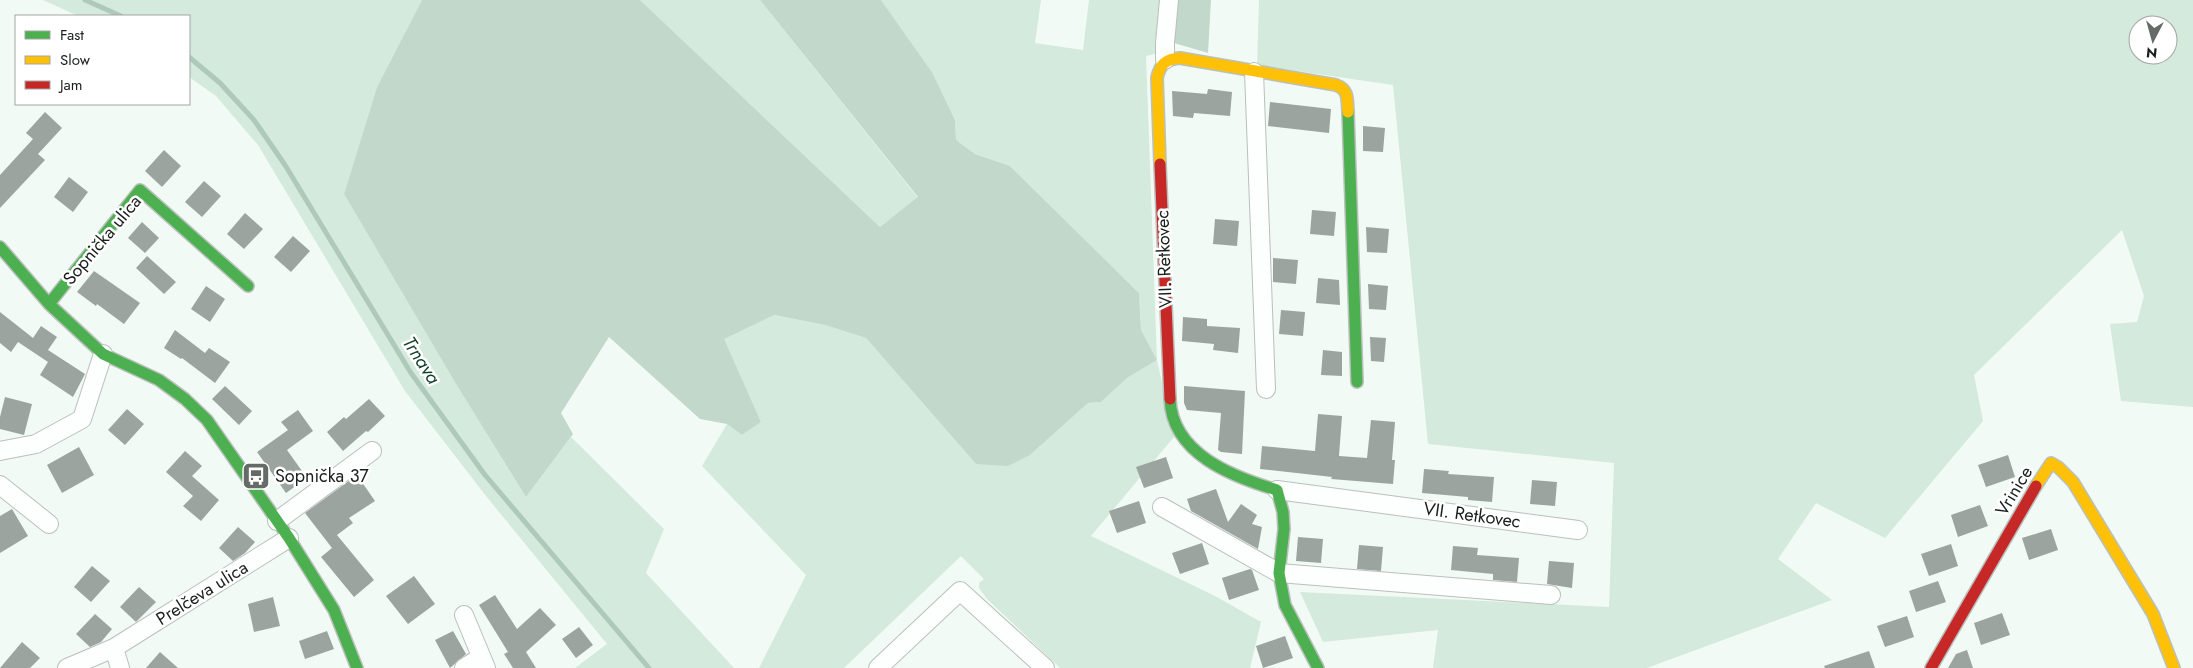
<svg xmlns="http://www.w3.org/2000/svg" width="2193" height="668" font-family="Jost,sans-serif">
  <style>
    .green { fill: #d3eadc; fill-rule: evenodd }
    .forest { fill: #c1d8cb }
    .lines { fill: none; stroke-linecap: round; stroke-linejoin: round }
    .stream { stroke: #aec9b9; stroke-width: 5 }
    .building { fill: #9ba49f }
    .street-casing { stroke: #bac0bc; stroke-width: 20 }
    .fast-casing { stroke: #bac0bc; stroke-width: 14 }
    .slow-casing { stroke: #bac0bc; stroke-width: 14 }
    .jam-casing { stroke: #bac0bc; stroke-width: 14 }
    .street { stroke: #fdfefe; stroke-width: 18 }
    .fast { stroke: #4caf50; stroke-width: 11 }
    .slow { stroke: #ffc107; stroke-width: 11 }
    .jam { stroke: #c62828; stroke-width: 11 }
    .labels { text-anchor: middle; stroke-width: 5; stroke-linejoin: round; paint-order: stroke }
    .street-label { font-size: 18px; fill: #191f1c; stroke: #fff }
    .poi-label { font-size: 18px; fill: #191f1c; stroke: #fff; text-anchor: start }
    .water-label { font-size: 19px; font-style: italic; fill: #123f29; stroke: #fff }
  </style>
  <rect width="100%" height="100%" fill="#f2faf5"/>
  <path class="green" d="M43 0H422L377 87 344 194 456 384 526 497 571 437 664 529 646 573 734 668H575L607 644 486 496 405 391 258 145 216 96 189 77V16H78Z
    M640 0H760L918 198 880 227Z
    M881 0H1041L1035 43 1083 50 1089 0H1163L1159 46 1155 54 1146 56 1157 360 1174 437 1091 536 1215 596 1261 622 1250 668H1060L987 599 979 588V583L984 579 961 556 844 668H759L806 575 702 466 727 424 742 435 761 422 723 339 773 315 825 325 866 338 976 464 1030 455 1088 403 1101 402 1127 378 1157 360 1141 330 1139 293 1010 166 975 154 956 140 955 120 932 72Z
    M1259 0H2193V407L2121 401 2110 324 2137 322 2144 296 2122 230 1974 375 1983 421 1885 538 1816 503 1778 559 1832 600 1647 668H1433L1438 630 1323 642 1300 592 1609 607 1614 463 1428 444 1393 85 1257 65ZM2138 25H2168V55H2138Z"/>
  <path class="forest" d="M422 0H640L880 227 918 197 760 0H881L932 72 955 120 956 140 975 154 1010 166 1139 293 1141 330 1157 360 1127 378 1101 402 1088 403 1030 455 1008 466 976 464 866 338 825 325 774 315 724 339 761 422 742 435 727 424 700 419 609 337 561 413 573 434 526 497 456 384 344 194 377 87Z
    M1177 0H1211L1208 53 1174 43Z"/>
  <g class="lines">
    <path class="stream" d="M85 0 121 16
      M189 57 220 83 254 120 285 165 411 373 485 475 649 668"/>
  </g>
  <path class="building" d="M1208 89 1232 92 1230 116 1194 113 1193 118 1173 116 1172 91 1207 94Z
    M1270 102 1331 109 1329 133 1268 126Z
    M45 112 62 128 38 154 45 160 0 208V175L33 139 26 133Z
    M1363 126 1385 128 1383 152 1363 151Z
    M164 150 181 166 162 187 145 171Z
    M69 177 88 192 73 212 54 197Z
    M204 181 221 196 202 217 185 202Z
    M1312 210 1336 212 1334 236 1310 234Z
    M245 213 263 229 244 249 227 234Z
    M1215 219 1239 221 1237 246 1213 244Z
    M142 222 159 238 145 253 128 238Z
    M1366 227 1389 229 1387 253 1367 252Z
    M293 236 310 251 291 272 274 257Z
    M147 256 176 282 164 294 136 268Z
    M1273 258 1298 260 1296 284 1273 282Z
    M94 271 140 303 124 324 97 304 96 306 77 292Z
    M1318 278 1339 280 1340 305 1316 303Z
    M1368 284 1388 286 1386 310 1369 309Z
    M206 286 225 299 210 322 191 309Z
    M1281 310 1305 312 1303 336 1279 334Z
    M0 312 33 338 41 326 57 337 48 350 85 374 73 397 40 375 48 362 18 342 11 352 0 343Z
    M1183 317 1207 319V326L1240 328 1238 353 1213 350 1214 344 1182 341Z
    M175 330 205 353 209 348 230 362 215 383 182 358 181 359 164 348Z
    M1370 337 1386 338 1384 362 1371 361Z
    M1323 350 1342 352V376L1321 375Z
    M225 386 252 411 239 425 212 399Z
    M1184 386 1245 391 1242 454 1221 452 1218 450 1221 413 1187 410 1184 403Z
    M5 397 32 404 24 435 0 429V417Z
    M369 399 385 416 368 432 366 431 343 451 327 432 344 417 346 419Z
    M127 409 144 424 125 445 108 430Z
    M298 410 313 431 287 450 307 478 286 493 257 452 288 430 281 422Z
    M1318 414 1342 416 1339 456 1367 458 1371 420 1395 422 1392 460H1395L1393 484 1331 479 1332 477 1260 469 1262 446 1315 451Z
    M79 447 94 475 62 493 47 465Z
    M185 451 202 466 192 476 219 500 201 521 183 506 193 496 166 472Z
    M2008 455 2015 477 1986 487 1978 465Z
    M1166 457 1173 478 1144 488 1136 467Z
    M1424 469 1449 471 1448 474 1494 477 1492 502 1468 500V497L1422 493Z
    M357 475 375 501 349 518 353 523 337 535 374 580 354 597 321 557 332 548 305 513Z
    M1532 480 1557 482 1555 506 1530 504Z
    M1216 489 1228 522 1241 504 1257 515 1252 524 1262 527 1258 549 1191 511 1187 499Z
    M1139 501 1146 523 1117 533 1109 511Z
    M1980 505 1988 526 1958 537 1951 515Z
    M12 509 28 536 0 553V516Z
    M238 527 255 542 245 553 233 561 219 548Z
    M2051 529 2058 550 2029 560 2022 538Z
    M1298 537 1323 539 1321 563 1296 561Z
    M1202 543 1209 564 1180 574 1172 553Z
    M1951 544 1958 566 1929 576 1921 554Z
    M1359 545 1383 547 1381 571 1357 569Z
    M1453 546 1478 548 1477 555 1519 558 1517 582 1493 580V574L1451 570Z
    M1549 561 1574 563 1572 588 1547 584Z
    M92 566 110 581 91 602 74 587Z
    M1250 569 1252 570 1259 590 1229 600 1222 578Z
    M414 576 435 604 408 624 386 596Z
    M1938 581 1946 602 1916 612 1909 591Z
    M139 587 156 602 136 622 120 607Z
    M495 595 517 629 540 608 556 625 526 652 536 668H513L504 654 508 652 479 605Z
    M273 597 280 626 254 632 248 604Z
    M2002 613 2010 635 1981 645 1974 623Z
    M95 614 112 629 101 642 90 647 76 634Z
    M1907 616 1914 637 1885 647 1877 626Z
    M579 627 593 645 576 658 562 639Z
    M327 631 334 649 305 659 299 641Z
    M453 631 466 654 450 668 435 640Z
    M1285 636 1293 658 1263 668 1256 646Z
    M22 642 40 658 30 668H0Z
    M1967 650 1973 668H1948L1956 654Z
    M1869 651 1875 668H1825L1824 666Z
    M160 652 178 668H146Z"/>
  <g class="lines">
    <g class="street-casing">
      <path id="street" d="M1165 60V43L1169 0
        M1254 72 1266 389
        M0 451 36 444 82 419 103 354
        M0 485 49 524
        M1277 490 1578 530
        M1162 507 1279 573 1551 595
        M277 521 372 451
        M464 615 486 668
        M114 648 120 668
        M67 668 114 648 289 538
        M464 668 481 657
        M878 668 960 591 1045 668"/>
    </g>
    <g class="fast-casing">
      <path id="fast" d="M1348 112 1357 382
        M0 247 49 304 103 354 159 380 185 399 207 420 289 538 334 610 357 668
        M49 304 140 190 248 286
        M1170 399C1172 454 1233 477 1277 490L1283 512 1284 529 1279 573 1285 605 1318 668"/>
    </g>
    <g class="slow-casing">
      <path id="slow" d="M1160 164 1157 78C1160 64 1166 59 1180 58L1336 85C1349 90 1347 99 1348 112
        M2036 486 2051 463 2058 467 2073 482 2153 614 2174 668"/>
    </g>
    <g class="jam-casing">
      <path id="jam" d="M1160 164 1170 399
        M1931 668 2036 486"/>
    </g>
    <use href="#street" class="street"/>
    <use href="#fast" class="fast"/>
    <use href="#slow" class="slow"/>
    <use href="#jam" class="jam"/>
  </g>
  <defs>
    <g id="bus-square" transform="scale(1.4375)"><rect x="-9" y="-9" width="18" height="18" rx="4" fill="#656c68" stroke="#fff"/><path d="M-5-6H5V4H4V6H2V4H-2V6H-4V4H-5ZM-3.5-4V0h7V-4ZM-3.5 1.2v1.5H-2V1.2ZM2 1.2v1.5H3.5V1.2Z" fill="#fff"/></g>
  </defs>
  <g fill-rule="evenodd">
    <use href="#bus-square" x="256" y="476"/>
  </g>
  <g class="labels">
    <g class="street-label">
      <text transform="translate(102 240) rotate(-50)" y="6">Sopnička ulica</text>
      <text transform="translate(1164 259) rotate(-92)" y="6">VII. Retkovec</text>
      <text transform="translate(2014 491) rotate(-59)" y="6">Vrinice</text>
      <text transform="translate(1472 515) rotate(8)" y="6">VII. Retkovec</text>
      <text transform="translate(202 593) rotate(-32)" y="6">Prelčeva ulica</text>
    </g>
    <g class="poi-label">
      <text x="275" y="482">Sopnička 37</text>
    </g>
    <g class="water-label">
      <text transform="translate(422 360) rotate(57)" y="7">Trnava</text>
    </g>
  </g>
  <rect x="15" y="15" width="175" height="90" fill="#ffffff" stroke="#a3a5a4"/>
  <rect x="25" y="31" width="25" height="8" fill="#4caf50" stroke="#a3a5a4"/>
  <text x="60" y="40" font-size="15" fill="#191f1c">Fast</text>
  <rect x="25" y="56" width="25" height="8" fill="#ffc107" stroke="#a3a5a4"/>
  <text x="60" y="65" font-size="15" fill="#191f1c">Slow</text>
  <rect x="25" y="81" width="25" height="8" fill="#c62828" stroke="#a3a5a4"/>
  <text x="60" y="90" font-size="15" fill="#191f1c">Jam</text>
  <g transform="translate(2153 40) rotate(186)"><circle r="24" fill="#ffffff" stroke="#a3a5a4"/>
  <path d="M0-4L9 19L0 12L-9 19Z" fill="#656c68"/>
  <text y="-8" font-size="14" font-weight="bold" text-anchor="middle" fill="#191f1c">N</text>
  </g>
</svg>
